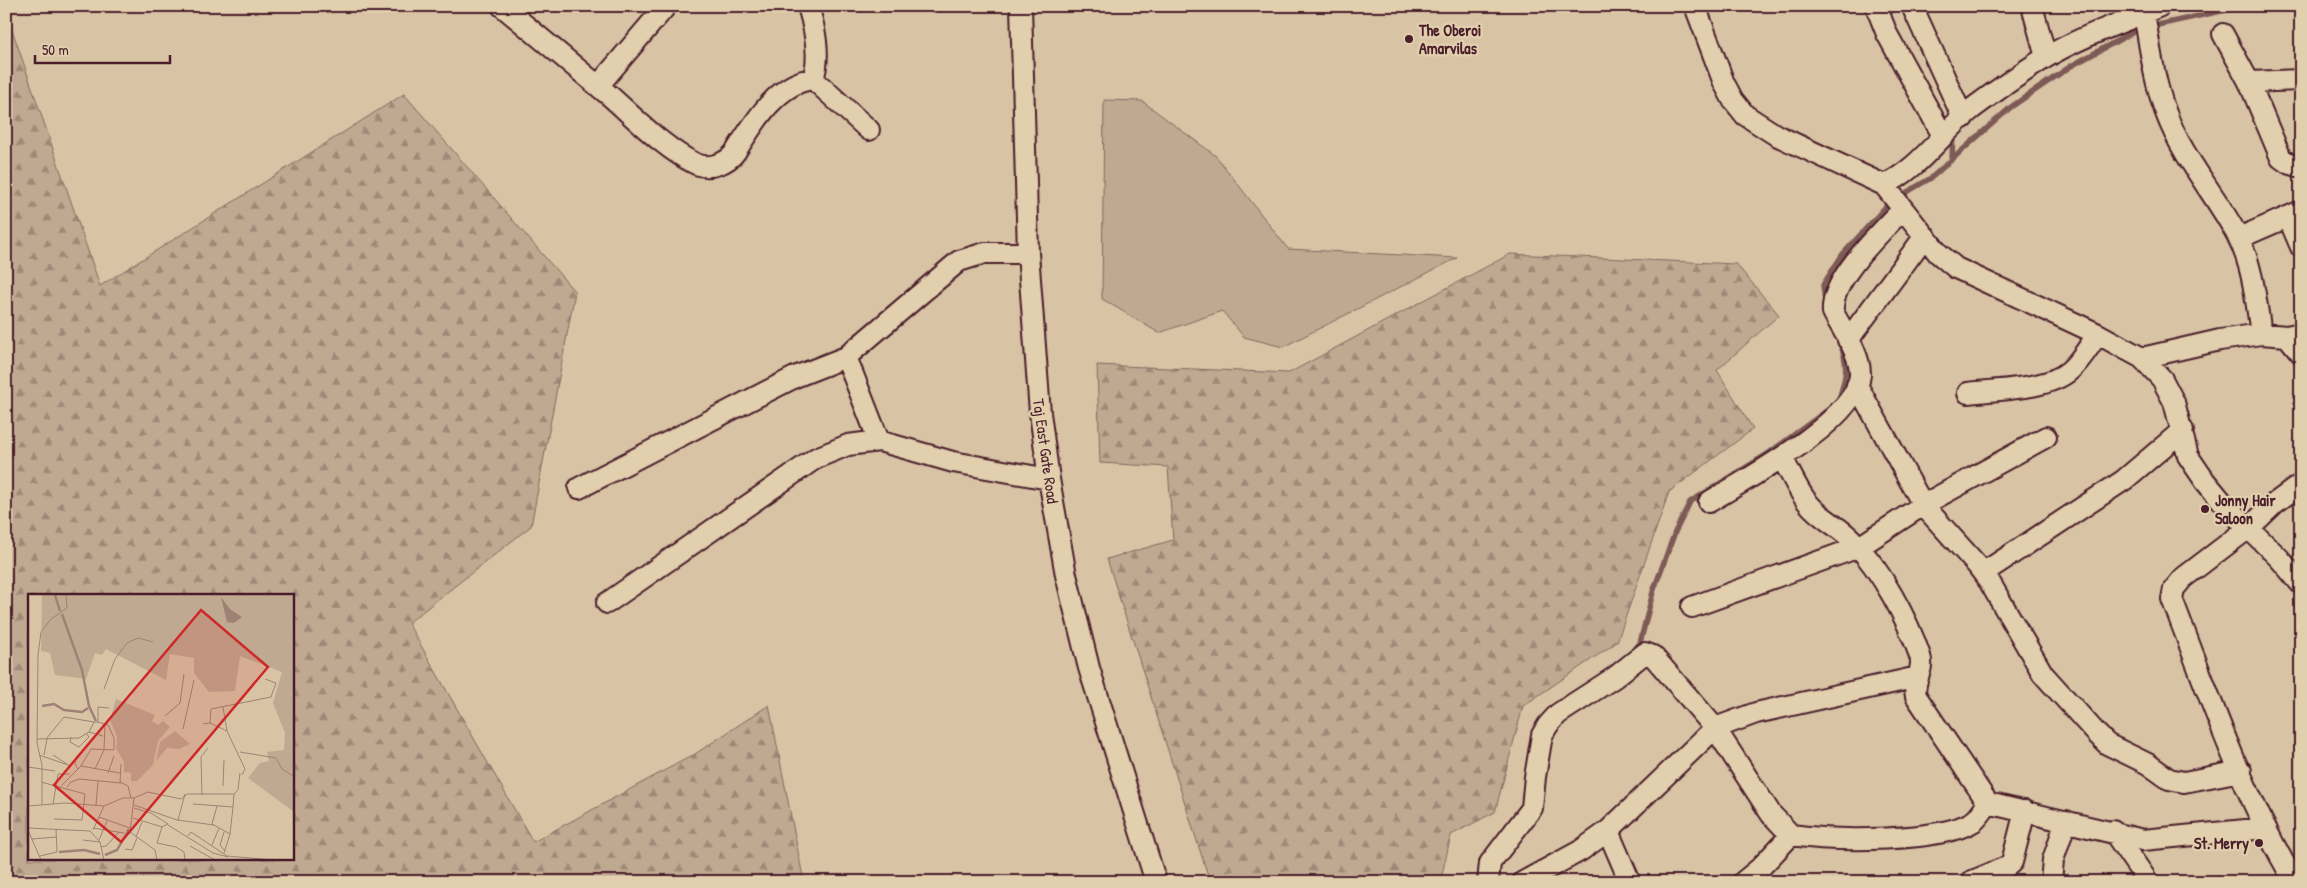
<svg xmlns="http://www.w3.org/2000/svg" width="2307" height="888" font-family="'Patrick Hand',sans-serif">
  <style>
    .grass { fill: #c0a991; stroke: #85645e }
    .forest { fill: url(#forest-firs); stroke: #85645e; fill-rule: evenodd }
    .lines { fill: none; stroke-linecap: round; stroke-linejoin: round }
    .stream { stroke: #7e5a57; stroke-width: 5.5 }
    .street-casing { stroke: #4a1f2b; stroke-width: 24 }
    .street { stroke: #e1cfad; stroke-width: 20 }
    .poi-dot { fill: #4a1f2b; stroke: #e1cfad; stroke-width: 2 }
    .labels { text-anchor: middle; stroke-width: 4.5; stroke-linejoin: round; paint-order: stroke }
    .poi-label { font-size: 16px; font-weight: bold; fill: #4a1f2b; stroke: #e1cfad; text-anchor: start }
    .street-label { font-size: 16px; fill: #4a1f2b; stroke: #e1cfad }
    .inset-river { fill: none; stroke: #a08275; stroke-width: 2.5 }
    .inset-road { fill: none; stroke: #9f8274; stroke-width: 1 }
    .view { fill: #cf2828; fill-opacity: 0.15; stroke: #cf2828; stroke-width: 2.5 }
    .inset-edge { fill: none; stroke: #4a1f2b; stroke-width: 2.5 }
  </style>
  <defs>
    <pattern id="forest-firs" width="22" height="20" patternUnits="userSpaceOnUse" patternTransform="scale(1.25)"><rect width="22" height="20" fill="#c0a991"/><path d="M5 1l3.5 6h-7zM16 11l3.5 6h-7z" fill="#9e8977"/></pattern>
  </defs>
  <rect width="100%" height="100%" fill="#d8c4a5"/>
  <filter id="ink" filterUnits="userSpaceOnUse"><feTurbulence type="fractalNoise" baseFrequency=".02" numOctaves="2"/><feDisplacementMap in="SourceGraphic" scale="10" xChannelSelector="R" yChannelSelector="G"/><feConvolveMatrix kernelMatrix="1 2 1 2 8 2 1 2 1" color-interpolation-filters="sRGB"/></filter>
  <g filter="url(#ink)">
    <path class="grass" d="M1104 100 1142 101 1216 156 1288 249 1457 258 1283 347 1244 337 1222 311 1159 333 1102 299Z"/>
    <path class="forest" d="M6 12 100 286 404 94 575 292 531 526 408 623 533 842 695 754 769 705 804 882H6ZM29 596H292V859H29Z
      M1510 254 1736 264 1779 315 1717 370 1753 429 1669 492 1617 642 1523 706 1495 812 1451 835 1441 879 1434 882H1210L1107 559 1173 540 1168 467 1100 463 1097 365 1289 373Z"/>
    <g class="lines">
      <path class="stream" d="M2158 25 2244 6
        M1952 159 1953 133
        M1902 195 1931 178 2011 107 2071 66 2137 30
        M1825 302 1823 285 1843 254 1889 203
        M1838 402C1846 377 1850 366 1839 341
        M1633 652 1640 643 1653 592 1675 532 1690 502 1769 453 1829 409"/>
      <g class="street-casing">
        <path id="street" d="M502 6C538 36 574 66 610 96 635 118 666 150 696 164 710 170 728 163 736 151 753 124 778 82 813 79
          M808 6C815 29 821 56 813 79L869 130
          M1021 6 1028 253 1040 413 1049 479 1066 575 1089 668 1156 882
          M1695 6 1724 83 1733 100 1745 115 1776 135 1884 185C1920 169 1942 132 1973 108 1996 91 2021 73 2045 58 2081 36 2122 23 2160 6
          M1876 6 1887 34 1943 136
          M1912 6 1963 118
          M2032 6 2046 57
          M2144 13C2150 47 2154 82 2166 113 2182 157 2215 194 2237 235 2253 265 2256 301 2261 334
          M2223 34 2249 82 2281 158 2288 163 2301 167
          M2249 82 2301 80
          M598 86 666 6
          M1884 185 1938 253 1956 268 2098 334 2142 358 2162 379 2174 402 2188 456 2205 481 2224 504 2279 558 2301 584
          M2288 217 2301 247
          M2239 238 2301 211
          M2287 336 2301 353
          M1848 340 1925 236
          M846 357 879 441
          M2142 358 2220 340 2261 334 2287 336 2301 333
          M1857 385 1923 505 1977 565 1989 581 2043 674 2097 734 2107 744 2148 764 2169 779 2184 782 2241 771
          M1968 393C1997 389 2047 390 2069 371 2081 361 2089 346 2098 334
          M1782 458C1791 473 1798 492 1809 504 1821 519 1841 527 1853 541 1881 570 1907 618 1920 656 1925 671 1912 681 1916 696L1988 803 2143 840 2266 828
          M579 488 795 377 846 357 959 261 985 253H1028
          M1709 502C1745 480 1857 420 1860 375 1861 354 1842 330 1833 312 1830 279 1881 233 1902 210
          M1983 573 2124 480 2183 430
          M607 603 816 458 848 445 879 441 953 462 1049 479
          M1692 607 1859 547 1923 505 2046 437
          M1608 831 1630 882
          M2113 831 2148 882
          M1488 882 1490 863 1532 808 1535 777 1542 735 1548 725 1558 714 1615 677 1645 653 1653 656 1715 728 1771 814 1791 835C1833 841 1939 843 1974 821 1980 816 1984 809 1988 803
          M1523 882 1580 851 1608 831 1715 728 1756 713 1918 677
          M1743 882 1760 868 1791 835
          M1970 882 2006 867 2012 862 2025 811
          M2051 882 2053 860 2066 821
          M2295 882C2242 794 2209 694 2172 599L2174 589 2183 578 2250 527 2275 503 2301 484"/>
      </g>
      <use href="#street" class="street"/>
    </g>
  </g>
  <g class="poi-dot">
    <circle cx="1409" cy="39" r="5"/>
    <circle cx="2205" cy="509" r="5"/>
    <circle cx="2259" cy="843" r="5"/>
  </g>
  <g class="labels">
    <g class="poi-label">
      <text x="1419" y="36">The Oberoi<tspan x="1419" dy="18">Amarvilas</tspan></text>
      <text x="2215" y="506">Jonny Hair<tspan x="2215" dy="18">Saloon</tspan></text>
      <text x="2249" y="849" text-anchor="end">St. Merry</text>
    </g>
    <g class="street-label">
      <text transform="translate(1046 451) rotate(82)" y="6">Taj East Gate Road</text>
    </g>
  </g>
  <g transform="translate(28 594)">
    <rect width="266" height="266" fill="#d8c4a5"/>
    <path d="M147 137 162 150 151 155 139 154 128 167 132 148Z" fill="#c0a991"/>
    <path d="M14 1H266V218L220 184 232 169 241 167 239 158 256 156 257 139 245 109 254 78 212 62 207 97 181 98 166 79V64L142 60 138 86 78 55 74 61 67 59 58 85 27 81 22 59 13 57ZM88 105 127 121 124 127 130 131 135 127 142 133 130 147 125 171 109 187H103V179L96 178V168L88 154 89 143 82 126Z" fill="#c0a991"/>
    <path d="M193 3 202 15 214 23 206 29 199 28Z" fill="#a08275"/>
    <path class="inset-river" d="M27 1 32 17M34 20 54 76 61 112 68 127M14 112 26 110 36 116 54 118 60 114M31 258 56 256 72 260M77 261 89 256 101 235"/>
    <path class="inset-road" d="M76 95 87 65 99 49 110 44 125 48M195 113 199 137 217 175 214 181M137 122 152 109 156 80M182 129 183 115 243 103 248 89 237 85M175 130 182 129 199 137M155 135 166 86M61 138 66 128H70V113L81 114M43 143 42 148 51 153 61 143 58 139M9 145 51 144 61 138 75 142M18 145 36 123 66 128M212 158 248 164 254 175 267 183M11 161 43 172M16 161 19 145M25 161 39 170M93 170 92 188 100 192 103 204M53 172 63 155 86 156V144L80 131 70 128M0 173 27 177M50 175 47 170 48 164 62 148M67 175 76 156 77 129M80 179 86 162M13 188 57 200 54 226 26 225M33 192 53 172 92 179M195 192 196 166M39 193 43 188 51 185 93 189M174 201 173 163 180 154M14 210V171L9 149 10 61 13 38 23 25 39 14 38 1M25 210 30 180H42M165 210 205 213 206 200M68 211 70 187M106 211 149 226 186 231M0 212 37 209 76 212 95 204H106M189 212 184 230 202 240 205 213M106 214 123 219 140 230 134 233 129 249 148 253 156 258 157 266M71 223 102 234M105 224 134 233M150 226 157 200M140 231 185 259 200 263M0 234 62 237 72 248 76 266M65 234 96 239M0 236 13 266M65 236 76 212M196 238 192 251 197 257M160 242 163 238 199 262 246 266M108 243 114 228M3 245 28 243M55 246 72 248M71 246 79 227M184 251 191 234M162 252 187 266M73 253 78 252 91 238M97 255 104 256 109 244M196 259 202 240M12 262 29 258 28 235M129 266 127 256 102 238 106 204 120 198 153 205 159 200H206L210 196 212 179"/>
    <path class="view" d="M173 16 240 73 93 248 26 191Z"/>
    <rect width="266" height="266" class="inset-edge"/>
  </g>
  <rect width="2307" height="888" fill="none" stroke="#e1cfad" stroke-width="25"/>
  <rect x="12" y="12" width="2282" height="863" fill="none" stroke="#4a1f2b" stroke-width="2" filter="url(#ink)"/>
  <path d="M35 55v8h135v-8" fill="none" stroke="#4a1f2b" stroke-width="2.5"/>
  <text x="42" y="55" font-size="15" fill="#4a1f2b" stroke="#e1cfad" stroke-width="4" paint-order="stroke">50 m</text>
</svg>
